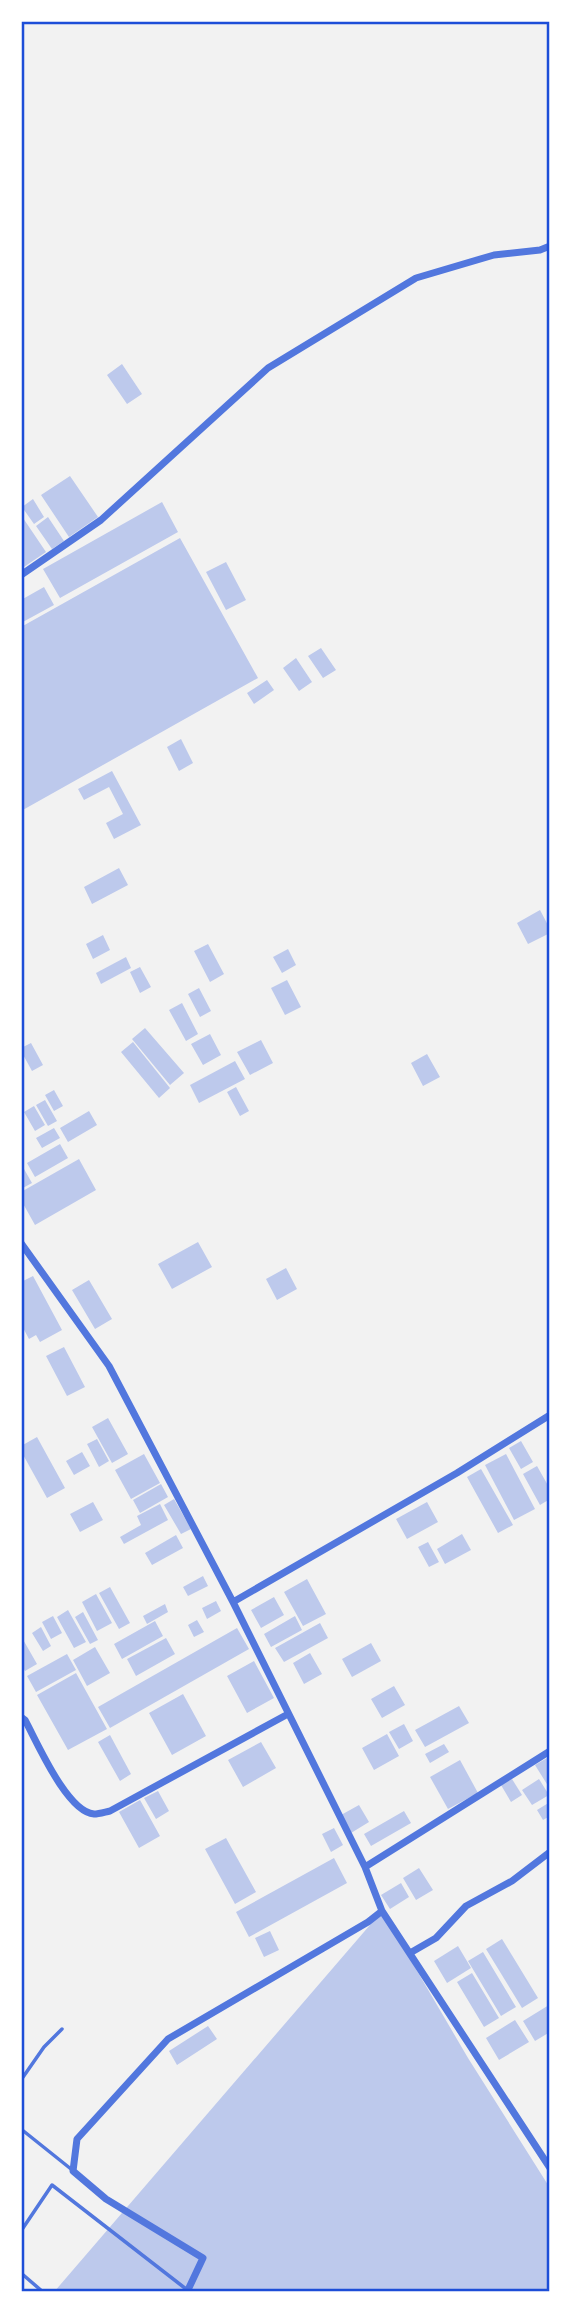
<svg xmlns="http://www.w3.org/2000/svg" width="571" height="2313" font-family="Raleway,sans-serif">
  <style>
    .building { fill: #bdc9ec }
    .lines { fill: none; stroke-linecap: round; stroke-linejoin: round }
    .service { stroke: #5277de; stroke-width: 3.5 }
    .minor { stroke: #5277de; stroke-width: 7 }
    .neatline { fill: none; stroke: #1d4ed8; stroke-width: 2.5 }
  </style>
  <rect width="100%" height="100%" fill="#f2f2f2"/>
  <path class="building" d="M122 364 142 394 127 404 107 375Z
    M70 476 98 517 69 537 41 495Z
    M33 499 44 517 34 524 22 507Z
    M162 502 178 532 60 598 43 569Z
    M21 515 46 552 21 569Z
    M48 517 64 541 52 549 36 526Z
    M180 538 258 678 21 811V627Z
    M226 562 246 600 226 610 206 572Z
    M44 587 54 605 21 623V600Z
    M321 648 336 670 323 678 308 656Z
    M296 658 312 682 299 691 283 668Z
    M267 680 274 690 254 704 247 693Z
    M181 739 193 763 179 771 167 747Z
    M112 771 141 825 114 839 106 823 123 814 109 787 84 800 78 789Z
    M119 868 128 885 92 904 84 887Z
    M540 910 550 929V933L528 944 517 923Z
    M103 935 110 950 93 959 86 944Z
    M208 944 224 974 210 982 194 951Z
    M288 949 296 965 282 973 273 957Z
    M126 957 131 968 101 984 96 973Z
    M140 967 151 987 140 993 130 972Z
    M287 980 301 1007 285 1015 271 988Z
    M199 988 211 1011 200 1017 188 994Z
    M182 1003 198 1034 186 1041 169 1010Z
    M145 1028 184 1073 170 1085 132 1039Z
    M210 1034 221 1055 203 1065 191 1044Z
    M261 1040 273 1063 250 1075 237 1052Z
    M133 1042 170 1088 159 1098 121 1052Z
    M31 1043 43 1065 32 1071 21 1051V1048Z
    M427 1054 440 1077 423 1086 411 1063Z
    M235 1061 245 1079 199 1103 190 1085Z
    M236 1087 249 1111 240 1116 227 1092Z
    M54 1090 63 1106 54 1111 45 1095Z
    M45 1100 57 1121 48 1126 36 1105Z
    M34 1106 45 1125 35 1131 24 1112Z
    M89 1111 97 1125 68 1142 60 1128Z
    M54 1128 60 1138 42 1148 36 1138Z
    M60 1144 68 1158 35 1177 27 1163Z
    M79 1159 96 1190 35 1225 21 1200V1192Z
    M24 1169 32 1183 21 1189V1171Z
    M198 1242 212 1267 172 1289 158 1264Z
    M286 1268 297 1289 277 1300 266 1279Z
    M33 1276 62 1330 40 1342 36 1335 29 1339 21 1324V1282Z
    M89 1280 112 1319 95 1329 72 1290Z
    M64 1347 85 1387 67 1396 46 1356Z
    M108 1418 128 1454 112 1463 92 1427Z
    M37 1437 65 1488 47 1498 21 1451V1446Z
    M97 1439 109 1461 99 1467 87 1444Z
    M521 1441 533 1462 521 1469 509 1448Z
    M82 1452 90 1466 74 1475 66 1461Z
    M144 1454 160 1483 131 1499 115 1470Z
    M506 1454 535 1509 514 1520 485 1465Z
    M537 1466 550 1489V1499L540 1505 523 1474Z
    M481 1469 513 1525 498 1533 467 1477Z
    M161 1484 168 1497 140 1513 133 1500Z
    M174 1499 191 1529 181 1534 164 1505Z
    M93 1502 103 1520 80 1532 70 1514Z
    M427 1502 438 1522 407 1539 396 1519Z
    M160 1504 168 1520 124 1544 120 1537 141 1525 137 1516Z
    M462 1534 471 1550 445 1564 437 1549Z
    M176 1535 183 1548 152 1565 145 1553Z
    M428 1542 439 1562 429 1567 418 1547Z
    M203 1576 208 1586 188 1596 183 1587Z
    M307 1579 326 1614 303 1626 284 1592Z
    M110 1587 130 1623 119 1629 99 1593Z
    M96 1594 112 1623 97 1631 82 1602Z
    M274 1597 284 1615 261 1628 251 1610Z
    M216 1601 221 1611 207 1619 202 1608Z
    M165 1604 168 1612 147 1624 143 1616Z
    M68 1610 86 1642 74 1648 57 1617Z
    M83 1612 98 1640 90 1644 75 1617Z
    M53 1616 62 1633 51 1639 42 1622Z
    M295 1616 302 1630 271 1647 264 1634Z
    M197 1620 204 1632 194 1637 188 1625Z
    M155 1621 163 1636 122 1659 114 1644Z
    M320 1623 328 1638 284 1662 275 1648Z
    M41 1627 51 1646 43 1651 32 1633Z
    M237 1628 249 1649 110 1728 98 1707Z
    M21 1636 37 1664 25 1671 21 1664Z
    M166 1638 175 1654 136 1676 127 1659Z
    M371 1643 381 1661 352 1677 342 1659Z
    M95 1647 110 1673 87 1686 73 1660Z
    M310 1653 322 1674 304 1684 293 1663Z
    M67 1654 76 1670 36 1692 27 1676Z
    M254 1661 274 1698 247 1713 227 1676Z
    M76 1673 107 1729 68 1750 37 1695Z
    M394 1686 405 1705 382 1718 371 1699Z
    M183 1694 206 1736 172 1755 149 1713Z
    M459 1706 469 1723 425 1747 415 1730Z
    M404 1724 413 1741 399 1749 389 1732Z
    M387 1734 399 1756 374 1770 362 1748Z
    M110 1735 131 1774 120 1781 98 1742Z
    M261 1742 276 1768 243 1787 228 1760Z
    M444 1744 449 1752 430 1763 425 1754Z
    M547 1758 550 1763V1789L535 1765Z
    M460 1760 478 1793 448 1809 430 1777Z
    M512 1779 522 1795 511 1802 501 1785Z
    M539 1779 549 1795 532 1805 522 1790Z
    M158 1791 169 1811 156 1819 144 1798Z
    M140 1800 160 1836 139 1848 119 1812Z
    M550 1802V1816L543 1820 537 1810Z
    M359 1805 369 1822 351 1833 341 1815Z
    M404 1811 411 1823 371 1846 364 1834Z
    M334 1828 343 1845 331 1852 322 1834Z
    M226 1838 256 1892 235 1904 205 1849Z
    M334 1858 347 1883 249 1937 236 1912Z
    M419 1868 433 1890 416 1900 403 1878Z
    M401 1883 409 1897 390 1909 381 1895Z
    M382 1911 468 2058 550 2188V2292H54Z
    M270 1931 279 1950 264 1957 255 1938Z
    M502 1939 538 1998 522 2008 486 1949Z
    M458 1946 471 1968 447 1983 434 1961Z
    M483 1952 516 2007 501 2016 468 1961Z
    M472 1973 499 2018 484 2027 457 1982Z
    M549 2005 550 2032 535 2041 523 2021Z
    M515 2020 529 2042 499 2060 486 2038Z
    M208 2026 217 2039 177 2065 169 2051Z"/>
  <g class="lines">
    <path class="service" d="M21 2080 44 2047 62 2029
      M21 2129 71 2169
      M21 2231 52 2185 186 2289
      M21 2273 43 2292"/>
    <path class="minor" d="M21 575 101 520 268 368 416 278 494 255 540 250 550 246
      M21 1243 109 1366 233 1602 365 1867 382 1911 550 2168
      M233 1602 457 1473 550 1415
      M21 1717 25 1720C37 1742 67 1812 94 1814 99 1814 105 1812 110 1811L288 1714
      M365 1867 550 1751
      M410 1953 436 1938 466 1906 512 1881 550 1852
      M187 2292 203 2258 106 2199 73 2171 77 2139 168 2039 368 1922 382 1911"/>
  </g>
  <rect width="571" height="2313" fill="none" stroke="#ffffff" stroke-width="46"/>
  <rect x="23" y="23" width="525" height="2267" class="neatline"/>
</svg>
